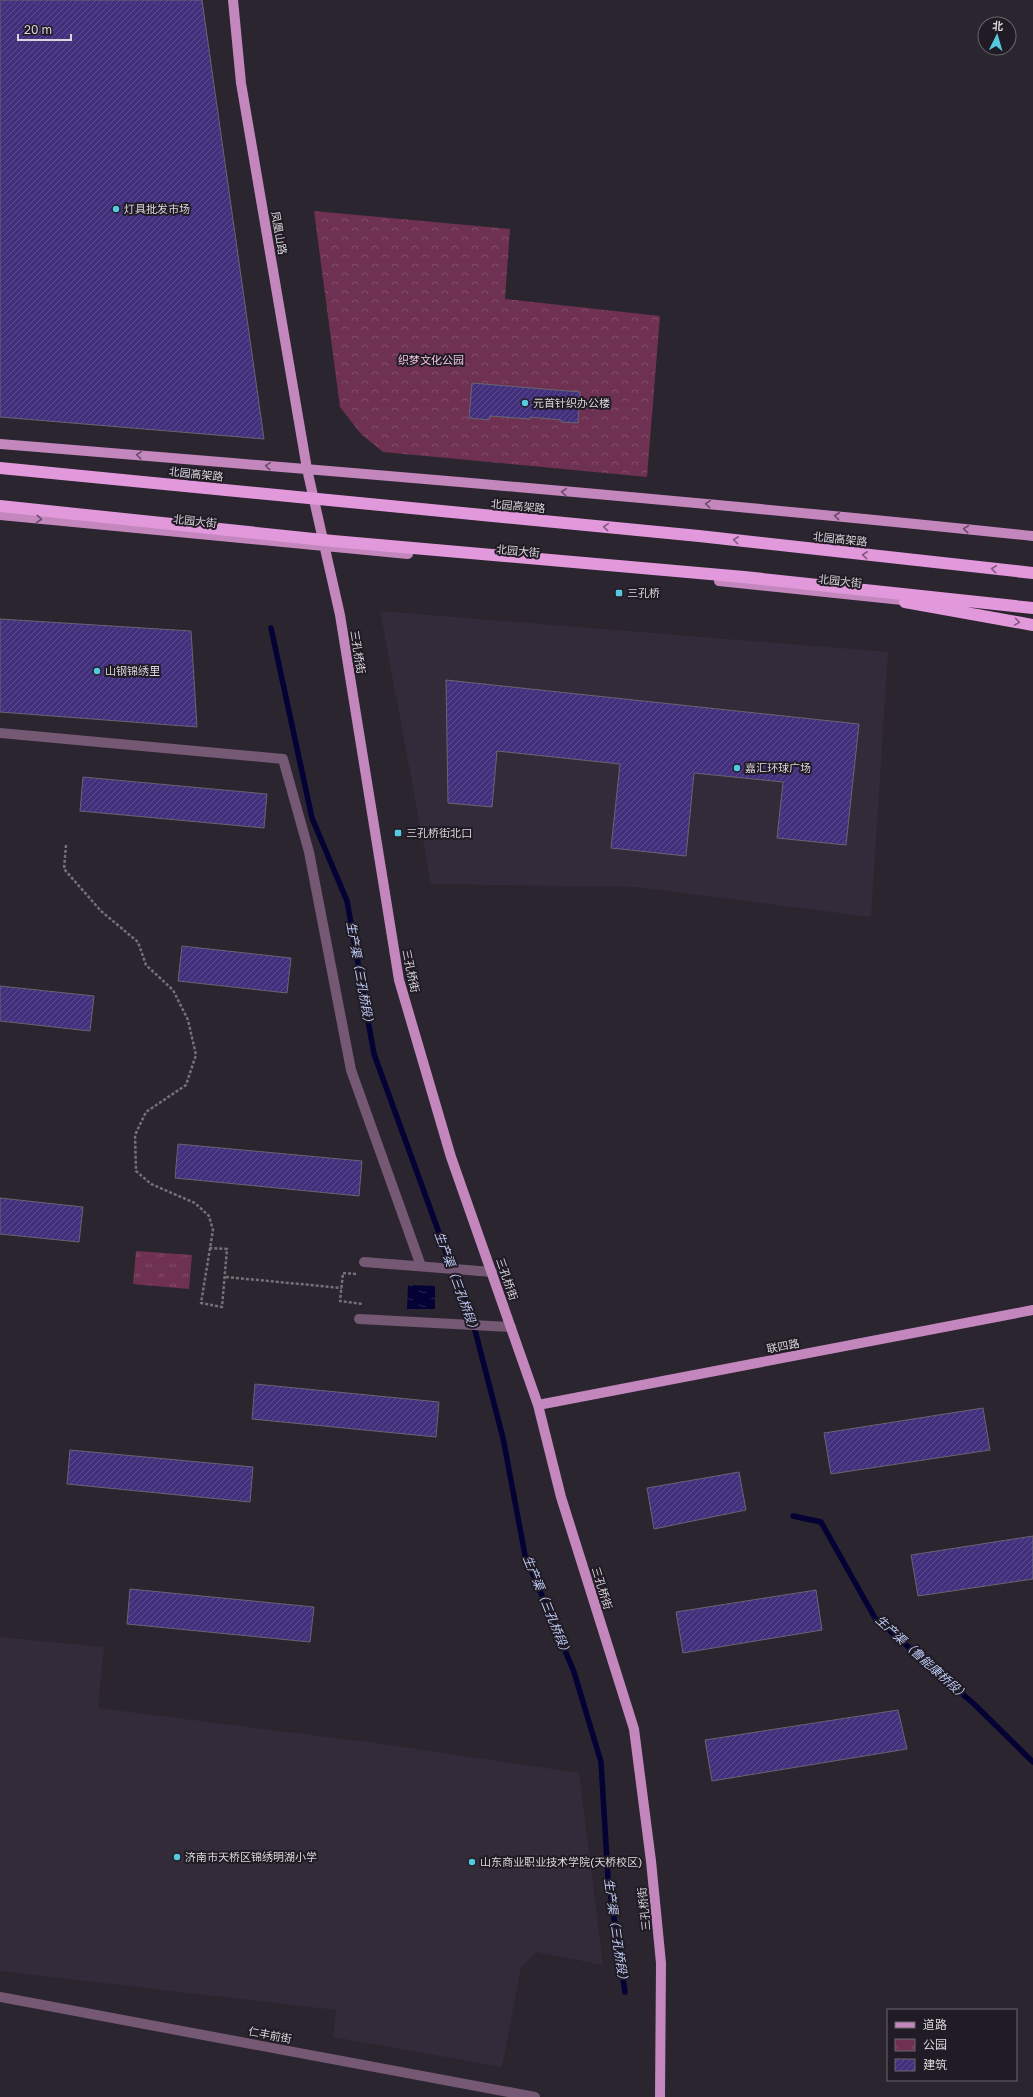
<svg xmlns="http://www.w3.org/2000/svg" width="1033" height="2097" font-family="'Golos Text','Noto Sans SC',sans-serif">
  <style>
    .built { fill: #342b3a }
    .grass { fill: url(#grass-tufts) }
    .park { fill: url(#park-crowns) }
    .water { fill: url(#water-ripples) }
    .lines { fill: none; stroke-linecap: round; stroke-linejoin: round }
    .stream { stroke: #040135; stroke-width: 5.5 }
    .building { fill: url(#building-hatch); stroke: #676571 }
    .path { stroke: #757179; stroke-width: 2.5; stroke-dasharray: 3 2; stroke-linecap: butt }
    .minor { stroke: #755873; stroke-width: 10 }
    .major { stroke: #c387be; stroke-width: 10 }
    .highway-bridge { stroke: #e299dc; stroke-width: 12 }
    .oneway { stroke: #694c69 }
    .oneway2 { stroke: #815a80 }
    .poi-dot { fill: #55cadf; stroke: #201b24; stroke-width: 1.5 }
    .labels { text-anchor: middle; stroke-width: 4; stroke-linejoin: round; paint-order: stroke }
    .poi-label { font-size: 11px; fill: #dad6dd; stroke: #201b24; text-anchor: start }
    .street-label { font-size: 11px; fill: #dad6dd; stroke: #201b24 }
    .park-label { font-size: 11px; fill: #f1c2d8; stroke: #201b24 }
    .water-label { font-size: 12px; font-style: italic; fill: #bfcdf7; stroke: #201b24 }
  </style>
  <defs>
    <pattern id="grass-tufts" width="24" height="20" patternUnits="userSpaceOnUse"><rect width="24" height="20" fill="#6e3151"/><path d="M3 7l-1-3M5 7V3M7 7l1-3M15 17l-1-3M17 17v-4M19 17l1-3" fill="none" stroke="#824e6a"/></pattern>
    <pattern id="park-crowns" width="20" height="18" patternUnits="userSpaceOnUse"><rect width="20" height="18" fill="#6e3151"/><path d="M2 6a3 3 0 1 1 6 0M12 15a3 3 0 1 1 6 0" fill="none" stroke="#824e6a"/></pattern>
    <pattern id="water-ripples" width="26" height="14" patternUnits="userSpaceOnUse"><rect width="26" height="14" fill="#040135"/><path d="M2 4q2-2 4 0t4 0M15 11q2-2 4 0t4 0" fill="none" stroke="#282552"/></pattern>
    <pattern id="building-hatch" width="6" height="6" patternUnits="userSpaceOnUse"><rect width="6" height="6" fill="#42307c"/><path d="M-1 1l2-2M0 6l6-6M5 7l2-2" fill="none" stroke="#5d4d8e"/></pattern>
  </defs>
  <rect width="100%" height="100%" fill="#2a252e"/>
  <path class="built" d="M380 611 888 652 871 917 635 887 431 884Z
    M0 1637 104 1647 98 1708 368 1742 579 1773 603 1965 536 1952 521 1968 502 2067 333 2037 336 2010 0 1971Z"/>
  <path class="grass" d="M136 1251 192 1255 189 1289 133 1284Z"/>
  <path class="park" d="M314 211 510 229 505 299 660 316 647 477 383 452 361 434 340 407Z"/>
  <path class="water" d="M408 1285 435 1286V1309H407Z"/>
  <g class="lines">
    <path class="stream" d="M271 628 312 818 347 901 374 1054 446 1252 471 1315 503 1438 525 1555 574 1672 601 1762 608 1878 625 1992
      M793 1516 821 1522 875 1618 974 1704 1033 1762"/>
  </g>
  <path class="building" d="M0 0H202L264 439 0 417Z
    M472 383 580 392 578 423 561 422V420L530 417V419L490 416 489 420 469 418Z
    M0 619 191 631 197 727 0 712Z
    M446 680 859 724 846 845 777 838 783 782 694 773 686 856 611 848 620 764 497 751 492 807 448 803Z
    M83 777 267 794 264 828 80 811Z
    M182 946 291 958 287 993 178 981Z
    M0 986 94 996 90 1031 0 1021Z
    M178 1144 362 1161 359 1196 175 1178Z
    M0 1198 83 1207 79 1242 0 1234Z
    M255 1384 439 1402 436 1437 252 1419Z
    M983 1408 990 1450 831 1474 824 1433Z
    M70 1450 253 1467 250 1502 67 1484Z
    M739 1472 746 1510 654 1529 647 1488Z
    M1033 1536V1579L918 1596 911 1555Z
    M130 1589 314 1607 310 1642 127 1624Z
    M816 1590 822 1630 683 1653 676 1612Z
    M898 1710 907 1749 712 1781 705 1740Z"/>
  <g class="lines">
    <path class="path" d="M66 845 64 869 101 911 138 942 146 965 173 990 188 1020 196 1055 186 1085 146 1112 135 1135 136 1171 151 1184 195 1203 209 1216 213 1230 201 1303 222 1307 227 1249 209 1248
      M356 1274 343 1273 340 1301 363 1304
      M226 1277 342 1288"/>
    <path class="minor" d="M0 733 283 759 309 852 351 1070 421 1266
      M364 1262 492 1272
      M359 1319 511 1327
      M0 1997 535 2097"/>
    <path class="major" d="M233 0 241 83 307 469 340 615 399 980 451 1157 538 1405 561 1497 634 1729 651 1861 661 1963 660 2097
      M0 444C345 472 689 500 1033 536
      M0 515 408 554
      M719 581 912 601
      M538 1405 1033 1310"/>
    <path class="highway-bridge" d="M0 468 699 536 1033 573
      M0 506 333 541 744 577 1033 608
      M905 602 1033 625"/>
  </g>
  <defs><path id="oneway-chevron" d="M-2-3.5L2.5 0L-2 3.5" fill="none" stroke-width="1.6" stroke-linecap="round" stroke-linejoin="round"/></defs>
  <g class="oneway">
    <use href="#oneway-chevron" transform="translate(139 455) rotate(-175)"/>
    <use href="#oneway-chevron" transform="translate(268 466) rotate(-175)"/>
    <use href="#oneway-chevron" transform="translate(564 492) rotate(-175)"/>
    <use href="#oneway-chevron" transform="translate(708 504) rotate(-175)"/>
    <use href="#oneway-chevron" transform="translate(837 516) rotate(-174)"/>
    <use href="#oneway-chevron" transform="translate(39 519) rotate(5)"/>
    <use href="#oneway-chevron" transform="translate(966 529) rotate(-174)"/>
  </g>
  <g class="oneway2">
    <use href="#oneway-chevron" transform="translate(606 527) rotate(-175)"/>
    <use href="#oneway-chevron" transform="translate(736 540) rotate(-174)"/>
    <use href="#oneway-chevron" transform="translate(865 555) rotate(-174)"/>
    <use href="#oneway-chevron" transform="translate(994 569) rotate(-174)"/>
    <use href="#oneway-chevron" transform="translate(1017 622) rotate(9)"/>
  </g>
  <g class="poi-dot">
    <circle cx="116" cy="209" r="4"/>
    <circle cx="525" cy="403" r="4"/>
    <rect x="615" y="589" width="8" height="8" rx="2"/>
    <circle cx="97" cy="671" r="4"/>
    <circle cx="737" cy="768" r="4"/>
    <rect x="394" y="829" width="8" height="8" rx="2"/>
    <circle cx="177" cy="1857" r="4"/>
    <circle cx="472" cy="1862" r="4"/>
  </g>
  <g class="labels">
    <g class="poi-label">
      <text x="124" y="213">灯具批发市场</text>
      <text x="533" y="407">元首针织办公楼</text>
      <text x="627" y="597">三孔桥</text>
      <text x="105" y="675">山钢锦绣里</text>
      <text x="745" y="772">嘉汇环球广场</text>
      <text x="406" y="837">三孔桥街北口</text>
      <text x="185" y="1861">济南市天桥区锦绣明湖小学</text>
      <text x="480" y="1866">山东商业职业技术学院(天桥校区)</text>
    </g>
    <g class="street-label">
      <text transform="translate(279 233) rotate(80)" y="4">凤凰山路</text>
      <text transform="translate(196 474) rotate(6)" y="4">北园高架路</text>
      <text transform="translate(518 506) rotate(5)" y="4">北园高架路</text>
      <text transform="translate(195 521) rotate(6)" y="4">北园大街</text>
      <text transform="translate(840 539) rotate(6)" y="4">北园高架路</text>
      <text transform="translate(518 551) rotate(5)" y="4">北园大街</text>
      <text transform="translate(840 581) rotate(6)" y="4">北园大街</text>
      <text transform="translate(358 652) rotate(81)" y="4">三孔桥街</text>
      <text transform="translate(411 971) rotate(78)" y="4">三孔桥街</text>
      <text transform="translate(507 1279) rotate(71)" y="4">三孔桥街</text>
      <text transform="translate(783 1346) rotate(-11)" y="4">联四路</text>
      <text transform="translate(602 1588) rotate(73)" y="4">三孔桥街</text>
      <text transform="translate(644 1909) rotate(-96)" y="4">三孔桥街</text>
      <text transform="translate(270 2035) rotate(11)" y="4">仁丰前街</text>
    </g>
    <g class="park-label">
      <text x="431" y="364">织梦文化公园</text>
    </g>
    <g class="water-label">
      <text transform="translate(360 975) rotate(80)" y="4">生产渠（三孔桥段）</text>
      <text transform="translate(457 1283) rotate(70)" y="4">生产渠（三孔桥段）</text>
      <text transform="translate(547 1606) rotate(68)" y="4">生产渠（三孔桥段）</text>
      <text transform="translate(922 1658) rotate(42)" y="4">生产渠（鲁能康桥段）</text>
      <text transform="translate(616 1932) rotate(82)" y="4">生产渠（三孔桥段）</text>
    </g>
  </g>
  <rect x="887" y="2009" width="130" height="72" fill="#201b24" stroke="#6a666e"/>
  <rect x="895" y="2022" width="20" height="6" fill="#c387be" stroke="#6a666e"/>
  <text x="923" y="2029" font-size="12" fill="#dad6dd">道路</text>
  <rect x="895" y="2039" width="20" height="12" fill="url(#park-crowns)" stroke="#6a666e"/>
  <text x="923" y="2049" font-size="12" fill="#dad6dd">公园</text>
  <rect x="895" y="2059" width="20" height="12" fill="url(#building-hatch)" stroke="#6a666e"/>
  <text x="923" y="2069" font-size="12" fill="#dad6dd">建筑</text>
  <g transform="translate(997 36) rotate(5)"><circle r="19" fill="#201b24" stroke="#6a666e"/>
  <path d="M0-3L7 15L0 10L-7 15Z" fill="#55cadf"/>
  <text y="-6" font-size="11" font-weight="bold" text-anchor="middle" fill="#dad6dd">北</text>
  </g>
  <path d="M18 34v6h53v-6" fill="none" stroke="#dad6dd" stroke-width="2"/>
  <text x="24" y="34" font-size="12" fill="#dad6dd" stroke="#201b24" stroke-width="3" paint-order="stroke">20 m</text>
</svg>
